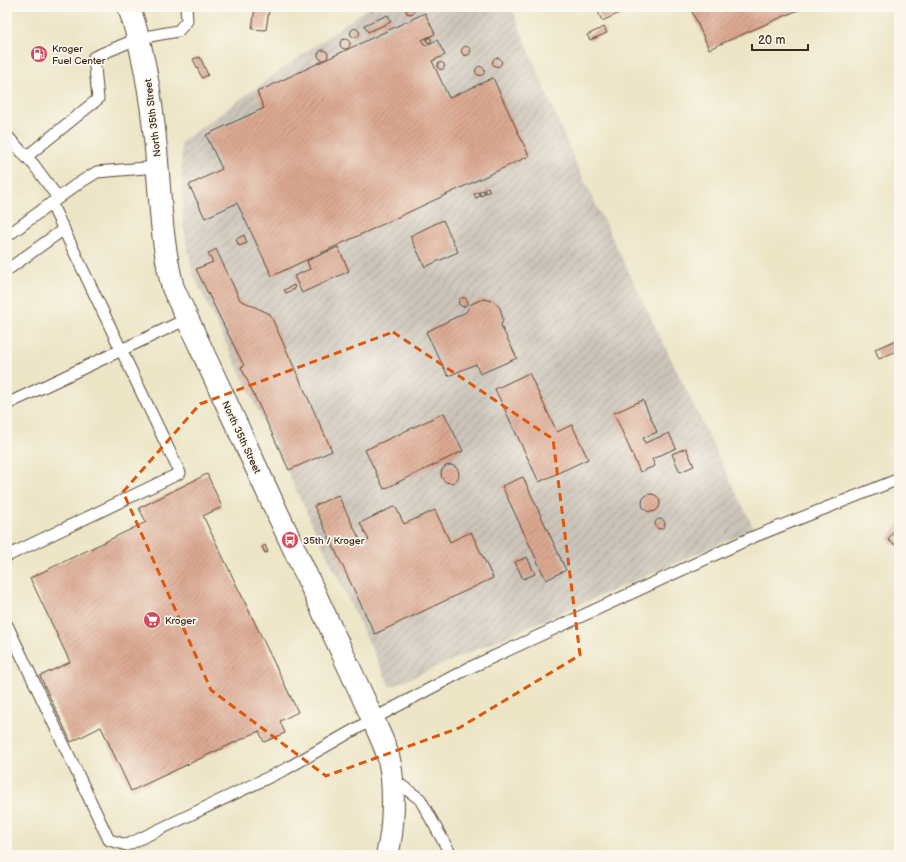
<svg xmlns="http://www.w3.org/2000/svg" width="906" height="862" font-family="'Balsamiq Sans',sans-serif">
  <style>
    .industrial { fill: url(#industrial-furrows) }
    .building { fill: url(#building-hatch) }
    .lines { fill: none; stroke-linecap: round; stroke-linejoin: round }
    .service-casing { stroke: #564637; stroke-width: 13 }
    .tertiary-casing { stroke: #564637; stroke-width: 24 }
    .service { stroke: #fff; stroke-width: 11 }
    .tertiary { stroke: #fff; stroke-width: 22 }
    .marked { fill: none; stroke: #df570d; stroke-width: 3; stroke-dasharray: 8 5; stroke-linejoin: round }
    .labels { text-anchor: middle; stroke-width: 3.5; stroke-linejoin: round; paint-order: stroke }
    .poi-label { font-size: 10px; fill: #3b2a1e; stroke: #fbf7ec; text-anchor: start }
    .street-label { font-size: 10px; fill: #3b2a1e; stroke: #fbf7ec }
  </style>
  <defs>
    <pattern id="industrial-furrows" width="10" height="10" patternUnits="userSpaceOnUse"><rect width="10" height="10" fill="#cbc3b8"/><path d="M-1 1l2-2M0 10L10 0M9 11l2-2" fill="none" stroke="#a69f95"/></pattern>
    <pattern id="building-hatch" width="6" height="6" patternUnits="userSpaceOnUse"><rect width="6" height="6" fill="#dca891"/><path d="M-1 1l2-2M0 6l6-6M5 7l2-2" fill="none" stroke="#b48976"/></pattern>
  </defs>
  <rect width="100%" height="100%" fill="#fbf7ec"/>
  <filter id="ink" filterUnits="userSpaceOnUse"><feTurbulence type="fractalNoise" baseFrequency=".025" numOctaves="2"/><feDisplacementMap in="SourceGraphic" scale="8" xChannelSelector="R" yChannelSelector="G"/><feConvolveMatrix kernelMatrix="1 2 1 2 8 2 1 2 1" color-interpolation-filters="sRGB"/></filter>
  <filter id="wash" filterUnits="userSpaceOnUse"><feTurbulence type="fractalNoise" baseFrequency=".012" numOctaves="4" result="noise"/><feDisplacementMap in="SourceGraphic" scale="16" xChannelSelector="R" yChannelSelector="G"/><feGaussianBlur stdDeviation="0.9" result="paint"/><feColorMatrix in="noise" values="0 0 0 0 0 0 0 0 0 0 0 0 0 0 0 0 0 1.4 0 .05"/><feComposite in="paint" operator="in"/></filter>
  <g filter="url(#wash)">
    <rect width="100%" height="100%" fill="#ece5c6"/>
    <path class="industrial" d="M369 7H511L575 162 754 529 390 687 193 274 183 225 181 142Z"/>
    <g id="blocks">
      <path class="building" d="M406 10a4 4 0 1 1 8 0a4 4 0 1 1-8 0Z
        M596 7H633L602 21Z
        M690 7H805L709 49Z
        M255 8 269 10 266 30 252 29Z
        M425 13 435 34 422 40 425 46 437 40 445 55 432 61 449 98 493 78 529 156 272 276 237 203 205 218 195 197 189 185 222 169 206 135 264 108 257 92Z
        M388 15 391 22 368 32 364 25Z
        M604 27 607 33 590 40 587 35Z
        M350.5 33a4.5 4.5 0 1 1 9 0a4.5 4.5 0 1 1-9 0Z
        M426.5 40a2.5 2.5 0 1 1 5 0a2.5 2.5 0 1 1-5 0Z
        M340 44a5 5 0 1 1 10 0a5 5 0 1 1-10 0Z
        M461.5 51a4.5 4.5 0 1 1 9 0a4.5 4.5 0 1 1-9 0Z
        M318 55a5 5 0 1 1 10 0a5 5 0 1 1-10 0Z
        M200 57 208 75 202 78 193 59Z
        M492.5 62a4.5 4.5 0 1 1 9 0a4.5 4.5 0 1 1-9 0Z
        M437.5 66a3.5 3.5 0 1 1 7 0a3.5 3.5 0 1 1-7 0Z
        M475.5 71a4.5 4.5 0 1 1 9 0a4.5 4.5 0 1 1-9 0Z
        M488 187 490 191 486 193 484 189Z
        M483 190 485 194 481 196 479 192Z
        M478 192 480 196 476 198 474 194Z
        M443 220 458 252 425 267 410 236Z
        M244 235 247 243 239 246 236 239Z
        M338 247 349 271 302 293 294 276 310 269 307 261Z
        M216 249 240 300 270 314 332 451 289 470 241 367 244 366 196 269 213 262 208 254Z
        M294 285 295 289 286 293 284 290Z
        M458.5 302a4.5 4.5 0 1 1 9 0a4.5 4.5 0 1 1-9 0Z
        M483 299 494 301 500 308 503 319 501 326 517 358 480 374 476 364 448 376 426 332 466 312 471 304Z
        M899 339V350L879 359 875 349Z
        M529 373 557 432 572 425 588 459 539 482 495 389Z
        M643 400 657 432 643 438 645 443 669 433 676 448 652 459 655 466 640 472 614 413Z
        M444 413 463 451 384 489 365 450Z
        M686 448 694 466 680 472 672 454Z
        M441 474a9 9 0 1 1 18 0a9 9 0 1 1-18 0Z
        M207 474 222 507 203 516 298 712 280 721 285 733 264 742 259 731 131 791 101 727 71 742 40 676 70 662 30 578 146 522 139 508Z
        M523 477 566 570 546 580 502 486Z
        M642 503a9 9 0 1 1 18 0a9 9 0 1 1-18 0Z
        M338 495 362 544 369 540 360 523 395 506 404 524 435 510 450 542 471 532 493 578 375 634 314 506Z
        M655 524a5 5 0 1 1 10 0a5 5 0 1 1-10 0Z
        M899 522V547L888 540Z
        M265 545 268 552 265 553 262 547Z
        M527 557 535 574 523 579 515 562Z"/>
    </g>
  </g>
  <g filter="url(#ink)">
    <use href="#blocks" fill-opacity="0" stroke="#564637" stroke-width="1"/>
    <g class="lines">
      <g class="service-casing">
        <path id="service" d="M7 136 34 165 58 198
          M26 157 98 99 94 57 139 38 178 31 187 21 186 7
          M7 236 76 185 97 172 157 167
          M7 270 64 229
          M7 404 187 319
          M7 556 180 473 51 203
          M7 625 109 840 127 845 286 769 373 719 467 669 753 537 899 479
          M391 778 420 799 451 855"/>
      </g>
      <g class="tertiary-casing">
        <path id="tertiary" d="M129 7C147 61 154 117 158 174 161 213 163 250 173 288L373 719C378 732 386 746 389 760 395 785 394 830 387 855"/>
      </g>
      <use href="#service" class="service"/>
      <use href="#tertiary" class="tertiary"/>
    </g>
  </g>
  <path class="marked" d="M393 332 553 439 580 655 459 728 326 776 211 690 123 492 200 404Z"/>
  <defs>
    <g id="fuel-disc" transform="scale(0.9)"><circle r="9.5" fill="#d1495b" stroke="#fbf7ec"/><path d="M-5.5-6h7V0h2V4h1.3V-2.5L3-4.5l.8-.8L6-3V5H2.5V1h-1V6h-7ZM-4.2-4.7v3.2H.2V-4.7Z" fill="#fff"/></g>
    <g id="bus-disc" transform="scale(0.9)"><circle r="9.5" fill="#d1495b" stroke="#fbf7ec"/><path d="M-5-6H5V4H4V6H2V4H-2V6H-4V4H-5ZM-3.5-4V0h7V-4ZM-3.5 1.2v1.5H-2V1.2ZM2 1.2v1.5H3.5V1.2Z" fill="#fff"/></g>
    <g id="supermarket-disc" transform="scale(0.9)"><circle r="9.5" fill="#d1495b" stroke="#fbf7ec"/><path d="M-6-5.5h2.5l.6 2H6L4.5 2H-2.5L-4.4-4H-6ZM-1.5 3.2a1.3 1.3 0 1 0 .1 0ZM3 3.2a1.3 1.3 0 1 0 .1 0Z" fill="#fff"/></g>
  </defs>
  <g fill-rule="evenodd">
    <use href="#fuel-disc" x="39" y="54"/>
    <use href="#bus-disc" x="290" y="540"/>
    <use href="#supermarket-disc" x="152" y="620"/>
  </g>
  <g class="labels">
    <g class="poi-label">
      <text x="52" y="52">Kroger<tspan x="52" dy="12">Fuel Center</tspan></text>
      <text x="303" y="544">35th / Kroger</text>
      <text x="165" y="624">Kroger</text>
    </g>
    <g class="street-label">
      <text transform="translate(152 118) rotate(-97)" y="4">North 35th Street</text>
      <text transform="translate(242 437) rotate(65)" y="4">North 35th Street</text>
    </g>
  </g>
  <rect width="906" height="862" fill="none" stroke="#fbf7ec" stroke-width="24"/>
  <path d="M752 44v6h56v-6" fill="none" stroke="#3b2a1e" stroke-width="2"/>
  <text x="758" y="44" font-size="12" fill="#3b2a1e" stroke="#fbf7ec" stroke-width="3" paint-order="stroke">20 m</text>
</svg>
